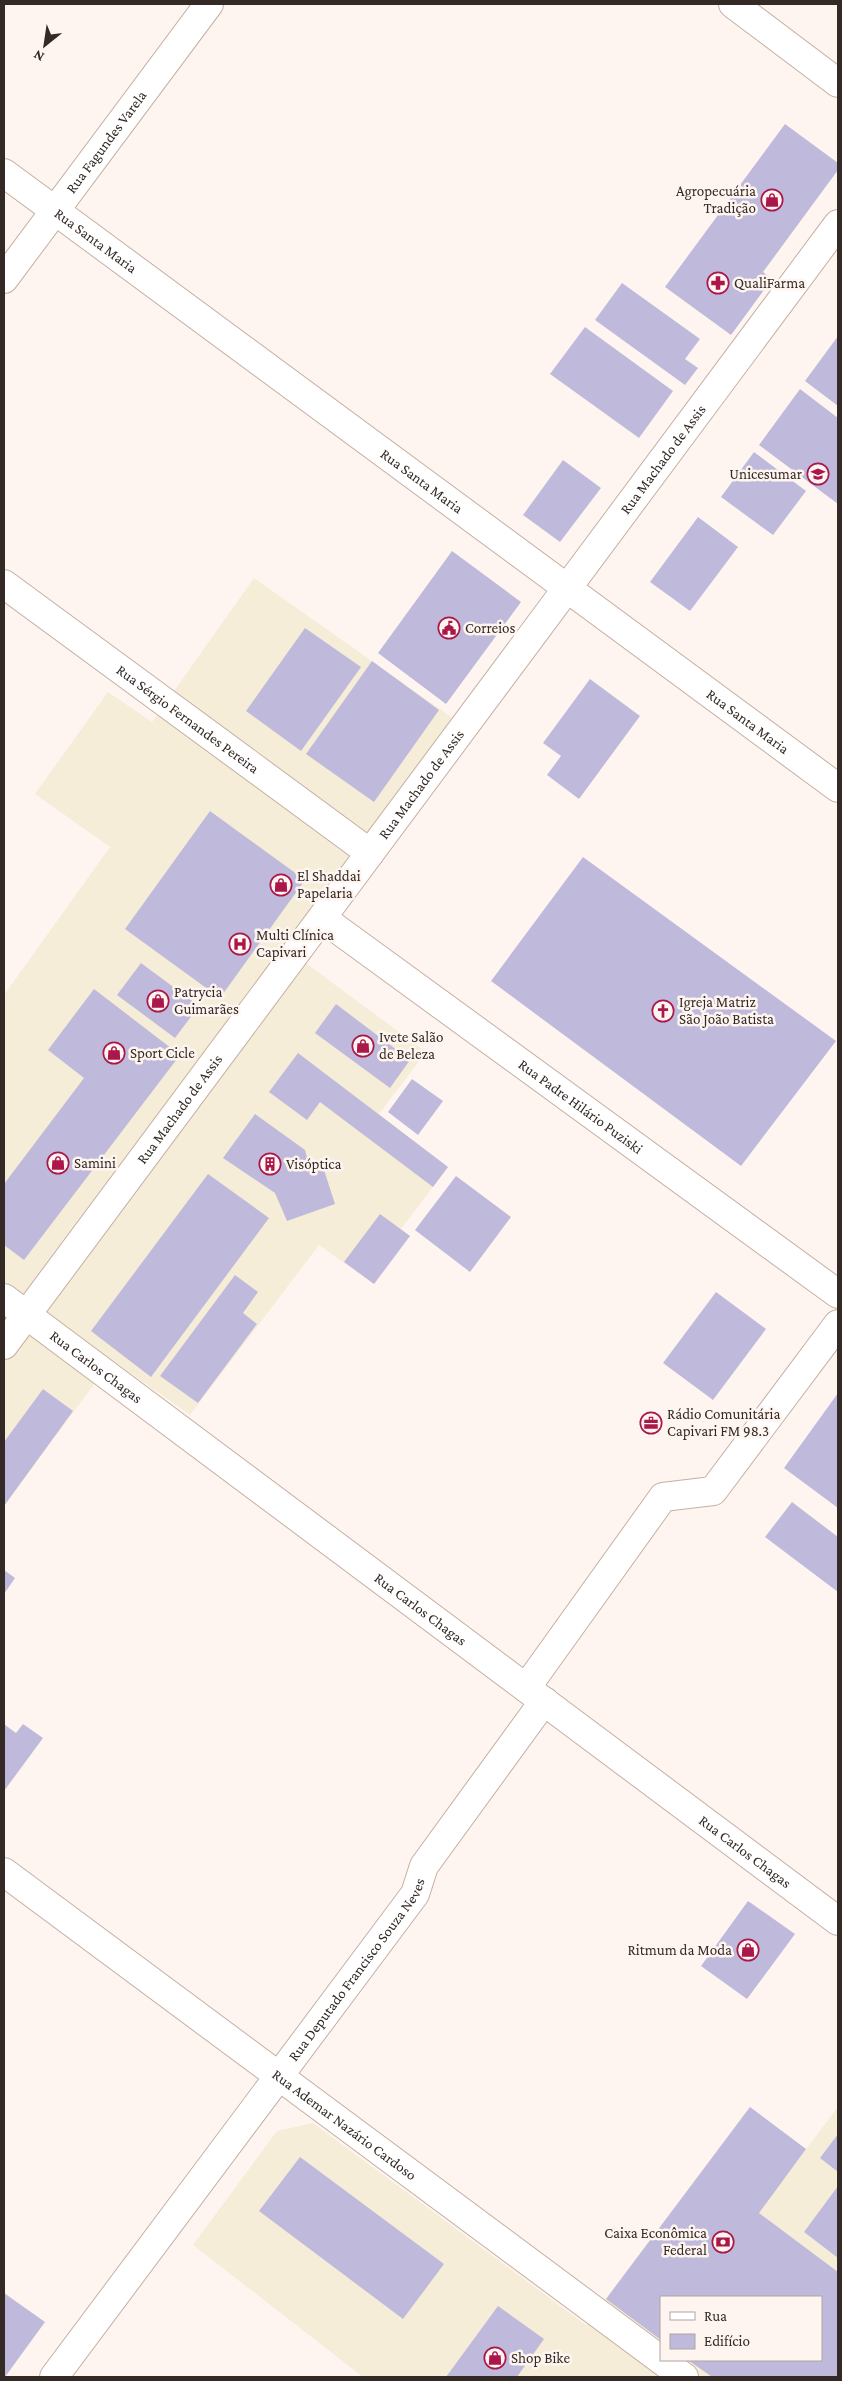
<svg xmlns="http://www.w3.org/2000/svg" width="842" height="2381" font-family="'Crimson Pro',serif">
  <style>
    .commercial { fill: #f5edd7; fill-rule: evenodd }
    .building { fill: #bfbadb }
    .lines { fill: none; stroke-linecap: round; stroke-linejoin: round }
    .minor-casing { stroke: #c6afa4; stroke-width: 30 }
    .minor { stroke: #fff; stroke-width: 28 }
    .labels { text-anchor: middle; stroke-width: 5; stroke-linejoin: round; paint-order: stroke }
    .street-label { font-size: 15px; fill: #332a26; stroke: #fff5f0 }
    .poi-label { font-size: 15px; fill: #332a26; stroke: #fff5f0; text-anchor: start }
  </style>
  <rect width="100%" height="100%" fill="#fff5f0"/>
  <path class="commercial" d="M254 578 454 719 284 947 426 1052 379 1114 448 1167 401 1229 410 1236 374 1284 319 1245 190 1415 112 1360 4 1506V995L110 847 35 794 108 692 152 722Z
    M750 2107 806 2149 838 2107V2377H363L193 2245 277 2131 313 2123 586 2325ZM661 2297H821V2360H661Z"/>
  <path class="building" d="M785 124 838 163V170L763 272 772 279 731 335 665 287Z
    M622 283 700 339 685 359 698 368 685 385 595 320Z
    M585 327 673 391 639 438 550 374Z
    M838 336V406L805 381Z
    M800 389 838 418V504L759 445Z
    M754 452 806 491 773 535 721 497Z
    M563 460 601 488 560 542 523 515Z
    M698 517 738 547 690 611 650 582Z
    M452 551 521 602 446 704 378 653Z
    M305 628 361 667 301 751 246 711Z
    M372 661 439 710 374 802 306 754Z
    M590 679 640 716 579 799 547 775 561 756 543 743Z
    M210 811 305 880 220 998 125 929Z
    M583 857 836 1041 741 1166 491 981Z
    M141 963 199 1006 175 1038 117 995Z
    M94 989 180 1055 24 1260 4 1245V1184L84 1078 48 1050Z
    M336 1004 410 1060 390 1088 315 1033Z
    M298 1053 448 1167 433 1187 320 1102 307 1120 269 1092Z
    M412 1079 443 1101 418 1135 388 1112Z
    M255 1114 305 1150 311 1172 324 1170 335 1204 287 1221 275 1193 223 1158Z
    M208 1174 269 1218 151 1377 91 1331Z
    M456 1176 511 1217 470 1272 415 1230Z
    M380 1214 410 1236 374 1284 344 1262Z
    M235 1275 258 1292 243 1313 257 1324 198 1403 160 1376Z
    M716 1292 766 1329 713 1400 663 1363Z
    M43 1389 73 1411 4 1506V1442Z
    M838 1393V1508L784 1468Z
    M792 1502 838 1537V1592L765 1537Z
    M4 1570 15 1578 4 1594Z
    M4 1724 16 1733 23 1724 43 1738 4 1791Z
    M748 1901 795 1934 747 1999 701 1966Z
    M750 2107 806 2149 759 2213 838 2272V2377H712L688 2360H821V2297H661V2340L606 2299Z
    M838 2134V2172L820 2158Z
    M300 2157 444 2264 403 2319 259 2211Z
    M838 2186V2258L804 2232Z
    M4 2293 45 2322 5 2377H4Z
    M498 2306 544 2339 517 2377H446Z"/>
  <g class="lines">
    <g class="minor-casing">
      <g id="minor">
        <path d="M733 4 838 83"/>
        <path id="s1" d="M4 173 838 788"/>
        <path id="s2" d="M4 279 209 4"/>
        <path id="s3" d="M4 584 370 853"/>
        <path id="s4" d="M322 918 838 1294"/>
        <path id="s5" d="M4 1298 838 1921"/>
        <path id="s6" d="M4 1345 838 224"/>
        <path d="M526 1688 663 1497 713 1491 838 1324"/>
        <path id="s7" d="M4 1872 684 2377"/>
        <path id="s8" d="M54 2377 415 1894 424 1866 544 1701"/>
      </g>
    </g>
    <use href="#minor" class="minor"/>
  </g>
  <defs>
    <g id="shop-ring" transform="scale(1.125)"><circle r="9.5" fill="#fff5f0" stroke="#ab174a" stroke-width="1.5"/><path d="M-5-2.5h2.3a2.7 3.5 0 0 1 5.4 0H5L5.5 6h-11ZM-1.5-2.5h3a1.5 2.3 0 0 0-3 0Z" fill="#ab174a"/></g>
    <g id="pharmacy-ring" transform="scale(1.125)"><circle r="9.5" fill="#fff5f0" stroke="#ab174a" stroke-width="1.5"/><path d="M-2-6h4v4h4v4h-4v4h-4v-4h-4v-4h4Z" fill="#ab174a"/></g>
    <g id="university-ring" transform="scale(1.125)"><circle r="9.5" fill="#fff5f0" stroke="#ab174a" stroke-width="1.5"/><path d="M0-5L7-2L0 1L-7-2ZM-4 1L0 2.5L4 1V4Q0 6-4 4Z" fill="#ab174a"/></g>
    <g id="civic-ring" transform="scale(1.125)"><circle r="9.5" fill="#fff5f0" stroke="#ab174a" stroke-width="1.5"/><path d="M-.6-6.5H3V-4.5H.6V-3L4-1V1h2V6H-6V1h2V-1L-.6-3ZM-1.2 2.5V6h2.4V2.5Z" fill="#ab174a"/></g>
    <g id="hospital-ring" transform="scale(1.125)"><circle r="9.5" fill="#fff5f0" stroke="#ab174a" stroke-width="1.5"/><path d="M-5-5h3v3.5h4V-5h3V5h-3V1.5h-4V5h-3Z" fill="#ab174a"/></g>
    <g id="church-ring" transform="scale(1.125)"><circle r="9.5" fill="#fff5f0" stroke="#ab174a" stroke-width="1.5"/><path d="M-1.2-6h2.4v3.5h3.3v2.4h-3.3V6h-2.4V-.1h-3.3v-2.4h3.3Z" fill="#ab174a"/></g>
    <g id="building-ring" transform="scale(1.125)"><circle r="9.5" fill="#fff5f0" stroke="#ab174a" stroke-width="1.5"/><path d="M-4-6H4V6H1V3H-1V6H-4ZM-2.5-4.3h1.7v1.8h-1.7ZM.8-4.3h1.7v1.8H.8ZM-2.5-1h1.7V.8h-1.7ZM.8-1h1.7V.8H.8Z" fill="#ab174a"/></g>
    <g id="office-ring" transform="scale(1.125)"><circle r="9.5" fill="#fff5f0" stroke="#ab174a" stroke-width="1.5"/><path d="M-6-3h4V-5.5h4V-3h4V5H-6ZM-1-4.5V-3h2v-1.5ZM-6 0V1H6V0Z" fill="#ab174a"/></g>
    <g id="bank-ring" transform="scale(1.125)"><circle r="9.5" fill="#fff5f0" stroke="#ab174a" stroke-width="1.5"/><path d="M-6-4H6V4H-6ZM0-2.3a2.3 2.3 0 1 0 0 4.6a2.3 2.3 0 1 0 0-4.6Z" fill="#ab174a"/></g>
  </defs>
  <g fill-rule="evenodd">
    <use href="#shop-ring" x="772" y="200"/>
    <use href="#pharmacy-ring" x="718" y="283"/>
    <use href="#university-ring" x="818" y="474"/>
    <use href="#civic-ring" x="449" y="628"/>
    <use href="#shop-ring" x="281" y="885"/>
    <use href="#hospital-ring" x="240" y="944"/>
    <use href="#shop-ring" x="158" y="1001"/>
    <use href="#church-ring" x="663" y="1011"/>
    <use href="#shop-ring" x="363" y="1046"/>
    <use href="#shop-ring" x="114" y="1053"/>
    <use href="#shop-ring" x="58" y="1163"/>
    <use href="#building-ring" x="270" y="1164"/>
    <use href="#office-ring" x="651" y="1423"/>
    <use href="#shop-ring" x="748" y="1950"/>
    <use href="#bank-ring" x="723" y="2242"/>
    <use href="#shop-ring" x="495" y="2358"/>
  </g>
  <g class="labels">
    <g class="street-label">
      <text dy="5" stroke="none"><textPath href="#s2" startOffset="171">Rua Fagundes Varela</textPath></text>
      <text dy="5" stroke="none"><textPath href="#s1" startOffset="114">Rua Santa Maria</textPath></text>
      <text dy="5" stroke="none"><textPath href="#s6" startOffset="1104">Rua Machado de Assis</textPath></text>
      <text dy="5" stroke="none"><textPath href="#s1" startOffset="519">Rua Santa Maria</textPath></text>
      <text dy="5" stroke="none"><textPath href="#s3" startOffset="228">Rua Sérgio Fernandes Pereira</textPath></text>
      <text dy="5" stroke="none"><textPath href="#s1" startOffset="924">Rua Santa Maria</textPath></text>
      <text dy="5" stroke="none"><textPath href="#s6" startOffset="699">Rua Machado de Assis</textPath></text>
      <text dy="5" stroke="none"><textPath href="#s4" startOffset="320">Rua Padre Hilário Puziski</textPath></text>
      <text dy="5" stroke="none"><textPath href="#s6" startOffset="294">Rua Machado de Assis</textPath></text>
      <text dy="5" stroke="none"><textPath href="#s5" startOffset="115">Rua Carlos Chagas</textPath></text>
      <text dy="5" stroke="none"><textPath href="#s5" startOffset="520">Rua Carlos Chagas</textPath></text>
      <text dy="5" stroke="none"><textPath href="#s5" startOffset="925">Rua Carlos Chagas</textPath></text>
      <text dy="5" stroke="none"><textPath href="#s8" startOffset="508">Rua Deputado Francisco Souza Neves</textPath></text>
      <text dy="5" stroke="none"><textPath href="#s7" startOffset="424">Rua Ademar Nazário Cardoso</textPath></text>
    </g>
    <g class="poi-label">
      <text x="756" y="196" text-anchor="end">Agropecuária<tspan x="756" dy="17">Tradição</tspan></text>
      <text x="734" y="288">QualiFarma</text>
      <text x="802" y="479" text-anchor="end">Unicesumar</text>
      <text x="465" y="633">Correios</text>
      <text x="297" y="881">El Shaddai<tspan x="297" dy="17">Papelaria</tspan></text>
      <text x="256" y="940">Multi Clínica<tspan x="256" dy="17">Capivari</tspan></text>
      <text x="174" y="997">Patrycia<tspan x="174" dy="17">Guimarães</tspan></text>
      <text x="679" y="1007">Igreja Matriz<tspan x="679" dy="17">São João Batista</tspan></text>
      <text x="379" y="1042">Ivete Salão<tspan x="379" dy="17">de Beleza</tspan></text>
      <text x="130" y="1058">Sport Cicle</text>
      <text x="74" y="1168">Samini</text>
      <text x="286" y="1169">Visóptica</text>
      <text x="667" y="1419">Rádio Comunitária<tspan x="667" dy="17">Capivari FM 98.3</tspan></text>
      <text x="732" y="1955" text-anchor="end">Ritmum da Moda</text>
      <text x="707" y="2238" text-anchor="end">Caixa Econômica<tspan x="707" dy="17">Federal</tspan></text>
      <text x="511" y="2363">Shop Bike</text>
    </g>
  </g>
  <rect width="842" height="2381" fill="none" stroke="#332a26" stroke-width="10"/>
  <rect x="660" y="2296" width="162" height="65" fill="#fff5f0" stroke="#ada49f"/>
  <rect x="670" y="2312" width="25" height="8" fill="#ffffff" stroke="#ada49f"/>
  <text x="704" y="2321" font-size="15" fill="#332a26">Rua</text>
  <rect x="670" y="2334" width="25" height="15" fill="#bfbadb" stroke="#ada49f"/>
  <text x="704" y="2346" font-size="15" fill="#332a26">Edifício</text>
  <g transform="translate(45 45) rotate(210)" stroke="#fff5f0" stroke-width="4" paint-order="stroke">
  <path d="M0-4L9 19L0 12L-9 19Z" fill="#332a26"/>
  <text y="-8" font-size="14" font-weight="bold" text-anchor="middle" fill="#332a26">N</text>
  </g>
</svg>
